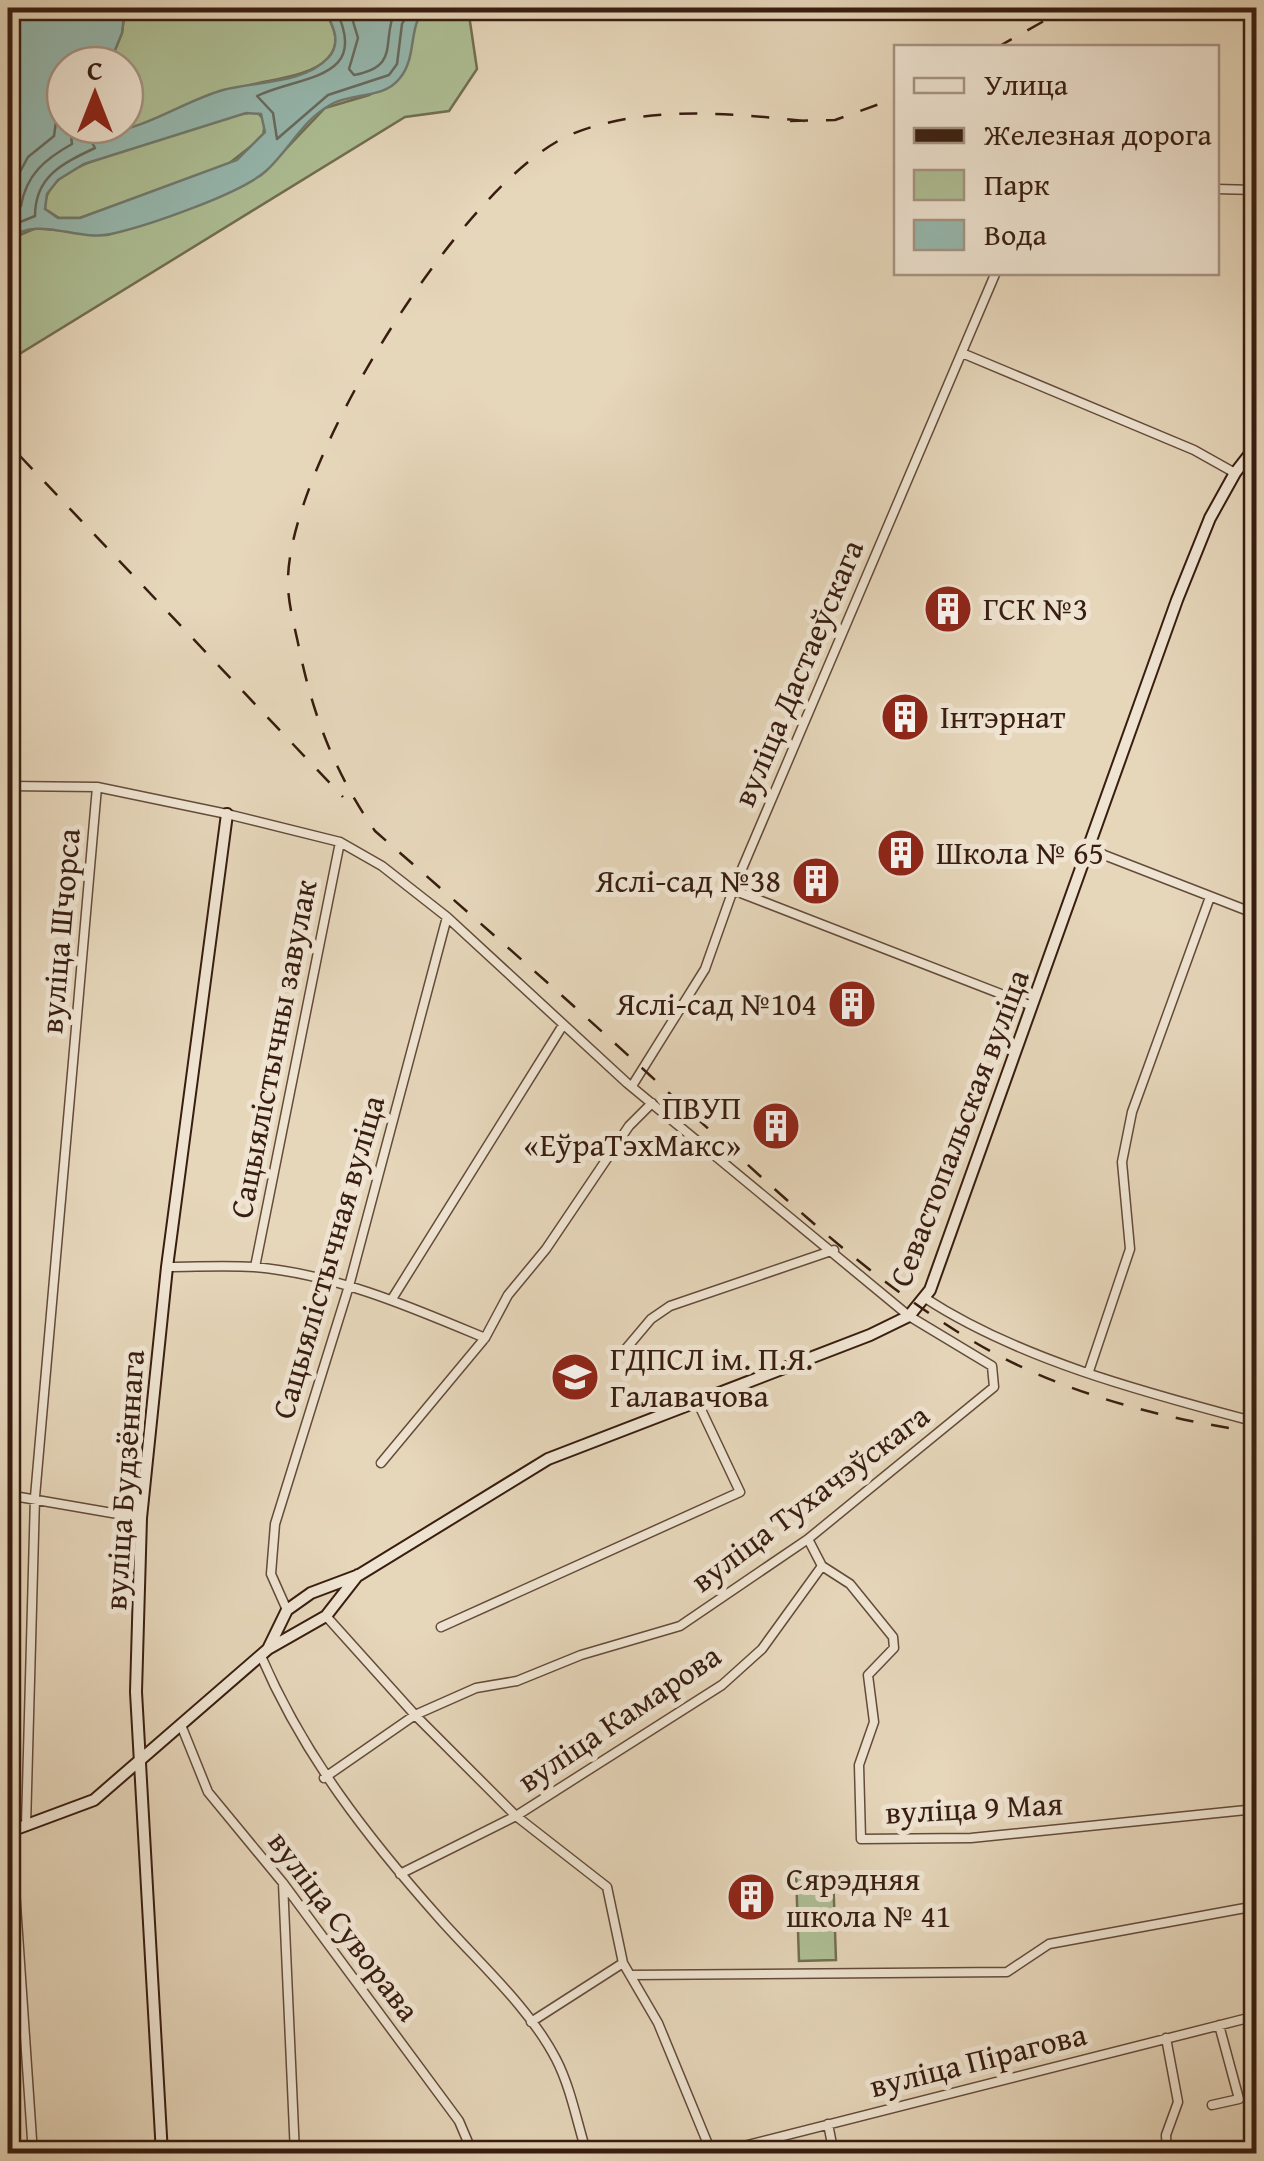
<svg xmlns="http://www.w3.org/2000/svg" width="1264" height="2161" font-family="'Gentium Book Plus',serif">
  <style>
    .green { fill: #aebf95; stroke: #736e52; stroke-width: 2.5 }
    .water { fill: #96b9b0; stroke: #707b70; stroke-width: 2.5; fill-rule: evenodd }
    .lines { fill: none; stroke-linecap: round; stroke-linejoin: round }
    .shore { stroke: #676b60; stroke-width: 2.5 }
    .street-casing { stroke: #644b3a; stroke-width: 11 }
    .secondary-casing { stroke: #381d10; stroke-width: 14 }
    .street { stroke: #efe4d2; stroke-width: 8 }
    .secondary { stroke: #efe4d2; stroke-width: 10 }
    .rail { stroke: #381d10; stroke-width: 2.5; stroke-dasharray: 18 18; stroke-linecap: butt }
    .labels { text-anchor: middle; stroke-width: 10; stroke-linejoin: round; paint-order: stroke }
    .poi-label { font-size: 32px; fill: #381d10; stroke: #efe4d2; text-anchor: start }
    .street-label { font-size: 32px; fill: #381d10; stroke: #efe4d2 }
  </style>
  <rect width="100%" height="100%" fill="#e6d6ba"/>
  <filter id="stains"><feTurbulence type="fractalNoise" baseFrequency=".002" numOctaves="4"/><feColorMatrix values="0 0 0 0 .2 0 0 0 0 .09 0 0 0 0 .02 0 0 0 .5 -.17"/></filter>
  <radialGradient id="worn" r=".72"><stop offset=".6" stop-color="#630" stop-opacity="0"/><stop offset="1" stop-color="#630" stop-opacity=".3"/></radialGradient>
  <path class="green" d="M125 8H324C332 24 343 42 328 58 313 74 283 78 263 82 217 91 138 136 99 132L89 125H125V65H109L122 33Z
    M424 8H468L477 69 449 111 405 117 8 361V240L36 228 107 235 223 195 261 175 325 108 369 95 402 75 412 26Z
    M257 112 265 121 263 137 227 165 80 218H59L45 209C44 195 51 185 63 176 87 158 226 113 257 112Z
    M833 1872 836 1960 799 1961 796 1873Z"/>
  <path class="water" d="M8 8H125L122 33 109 65H65V125H89L105 133C146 129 184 101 223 90 255 81 304 84 328 58 343 42 332 24 324 8H424C408 30 417 57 400 78 383 100 352 92 330 105 304 119 288 151 266 171 240 194 147 226 111 234 76 242 37 214 8 240ZM246 113 261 114 265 132 237 160 80 218H58L45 209 47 194 58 180 84 164Z"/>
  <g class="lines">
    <path class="shore" d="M335 8C372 81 300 75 257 96L273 113 277 139 328 95 389 75 397 64 402 24 411 8
      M349 8 358 38 349 69 354 75C402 66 380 41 396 8
      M8 194 28 157 54 136 57 114 65 101
      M8 212 21 206C26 175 45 159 72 144L70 125
      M8 227 35 216C35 177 61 164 95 148L82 125"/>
    <g class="street-casing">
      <path id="street" d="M1216 189 1256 190
        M962 353 1194 450 1235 473
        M8 786 97 787 227 814 340 842 382 866 447 917 627 1083 909 1316 992 1366 994 1387 808 1539 680 1626 581 1655 517 1681 476 1688 415 1715 324 1778
        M1091 846 1104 855 1256 914
        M733 890 1032 1006
        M632 1086 705 969 733 890 996 272
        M167 1267C196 1267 225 1265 254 1267 335 1274 411 1307 485 1338
        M255 1267 340 842
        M925 1298C1020 1360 1147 1393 1256 1422
        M392 1299 563 1025
        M624 1351 651 1319 670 1306 834 1250
        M1089 1371 1130 1249 1122 1162 1132 1112 1210 897
        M381 1463 485 1338 508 1295 546 1249 629 1126 652 1103
        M8 1495 141 1518
        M808 1539 822 1566 850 1584 893 1637 894 1648 868 1675 874 1722 859 1765 861 1839 971 1838 1256 1809
        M287 1610 271 1574 275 1524 349 1286 447 917
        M326 1616 415 1715 516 1816 607 1887 623 1963 658 2023 712 2154 1256 2016
        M441 1627 740 1492 697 1401
        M261 1656C304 1756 367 1837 440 1919 479 1963 529 2007 556 2059 571 2088 577 2123 587 2154
        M181 1725 208 1792 283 1883 459 2121 473 2154
        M26 1826 35 1497 97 787
        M11 1831 33 2154
        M400 1874 516 1816 722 1685 762 1649 822 1566
        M283 1883 295 2154
        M630 1975 1007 1972 1049 1944 1256 1906
        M531 2022 623 1963
        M1166 2038 1178 2102 1166 2135 1167 2154
        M1212 2105 1239 2099 1219 2025
        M828 2124 834 2154"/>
    </g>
    <g class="secondary-casing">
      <path id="secondary" d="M268 1649 287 1610 311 1593 359 1575 548 1459 870 1335 909 1316 930 1290 1177 600 1210 518 1235 473 1256 446
        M8 1832 94 1800 268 1649 326 1616 358 1575
        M162 2154 136 1692 141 1518 167 1267 227 814"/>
    </g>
    <use href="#street" class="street"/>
    <use href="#secondary" class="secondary"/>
    <path class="rail" d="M996 48 1067 8
      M790 121 835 120 896 98
      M805 121C730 113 644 105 572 134 464 179 286 467 288 583 288 603 294 624 298 643 312 713 334 772 375 831 478 921 581 1011 681 1104 774 1188 867 1279 976 1343 1059 1392 1161 1419 1256 1432
      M20 456 343 797"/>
  </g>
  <defs>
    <g id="building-disc" transform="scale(2.5)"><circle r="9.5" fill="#8f2418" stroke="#efe4d2"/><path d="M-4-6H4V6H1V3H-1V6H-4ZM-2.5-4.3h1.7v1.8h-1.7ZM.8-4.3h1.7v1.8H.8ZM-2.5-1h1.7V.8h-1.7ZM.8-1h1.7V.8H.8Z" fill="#fff"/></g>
    <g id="school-disc" transform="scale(2.5)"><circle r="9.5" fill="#8f2418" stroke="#efe4d2"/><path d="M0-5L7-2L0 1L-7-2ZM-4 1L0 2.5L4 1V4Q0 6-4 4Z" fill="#fff"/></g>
  </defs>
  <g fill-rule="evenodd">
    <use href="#building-disc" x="948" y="609"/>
    <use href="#building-disc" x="905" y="717"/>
    <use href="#building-disc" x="901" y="853"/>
    <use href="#building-disc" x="816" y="881"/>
    <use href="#building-disc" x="852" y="1004"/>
    <use href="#building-disc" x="776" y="1126"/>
    <use href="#school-disc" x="575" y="1377"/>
    <use href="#building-disc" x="751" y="1897"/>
  </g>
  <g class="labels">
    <g class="poi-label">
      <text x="983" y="620">ГСК №3</text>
      <text x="940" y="728">Інтэрнат</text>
      <text x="936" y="864">Школа № 65</text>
      <text x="781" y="892" text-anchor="end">Яслі-сад №38</text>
      <text x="817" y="1015" text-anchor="end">Яслі-сад №104</text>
      <text x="741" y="1119" text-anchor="end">ПВУП<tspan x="741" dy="37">«ЕўраТэхМакс»</tspan></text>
      <text x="610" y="1370">ГДПСЛ ім. П.Я.<tspan x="610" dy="37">Галавачова</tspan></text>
      <text x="786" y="1890">Сярэдняя<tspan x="786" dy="37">школа № 41</tspan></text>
    </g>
    <g class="street-label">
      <text transform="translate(798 673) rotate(-67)" y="11">вуліца Дастаеўскага</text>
      <text transform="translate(60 931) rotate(-85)" y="11">вуліца Шчорса</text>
      <text transform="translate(273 1049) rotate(-79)" y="11">Сацыялістычны завулак</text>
      <text transform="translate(959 1128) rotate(-69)" y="11">Севастопальская вуліца</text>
      <text transform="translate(328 1257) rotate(-74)" y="11">Сацыялістычная вуліца</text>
      <text transform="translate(124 1480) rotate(-86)" y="11">вуліца Будзённага</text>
      <text transform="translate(810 1498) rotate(-37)" y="11">вуліца Тухачэўскага</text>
      <text transform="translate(619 1718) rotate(-34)" y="11">вуліца Камарова</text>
      <text transform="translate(974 1808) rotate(-3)" y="11">вуліца 9 Мая</text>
      <text transform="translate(344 1926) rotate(53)" y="11">вуліца Суворава</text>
      <text transform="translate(978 2060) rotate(-14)" y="11">вуліца Пірагова</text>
    </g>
  </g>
  <rect width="1264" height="2161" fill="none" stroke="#e6d6ba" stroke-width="40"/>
  <rect x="10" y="10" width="1244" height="2141" fill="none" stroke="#381d10" stroke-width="5"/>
  <rect x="20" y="20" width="1224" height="2121" fill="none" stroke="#381d10" stroke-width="2.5"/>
  <rect x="894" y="45" width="325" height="230" fill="#efe4d2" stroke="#a69484" stroke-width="2.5"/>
  <rect x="914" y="78" width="50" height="15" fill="#efe4d2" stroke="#a69484" stroke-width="2.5"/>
  <text x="984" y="95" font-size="30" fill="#381d10">Улица</text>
  <rect x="914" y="128" width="50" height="15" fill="#381d10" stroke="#a69484" stroke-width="2.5"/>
  <text x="984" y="145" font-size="30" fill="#381d10">Железная дорога</text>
  <rect x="914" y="170" width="50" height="30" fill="#aebf95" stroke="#a69484" stroke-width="2.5"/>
  <text x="984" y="195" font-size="30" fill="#381d10">Парк</text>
  <rect x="914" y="220" width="50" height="30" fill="#96b9b0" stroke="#a69484" stroke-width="2.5"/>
  <text x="984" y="245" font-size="30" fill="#381d10">Вода</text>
  <g transform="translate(95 95)"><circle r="48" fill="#efe4d2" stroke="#a69484" stroke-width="2.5"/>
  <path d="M0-8L18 38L0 25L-18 38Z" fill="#8f2418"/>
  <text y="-15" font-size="28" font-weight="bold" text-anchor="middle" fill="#381d10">С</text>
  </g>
  <rect width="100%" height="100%" filter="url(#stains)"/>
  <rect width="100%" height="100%" fill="url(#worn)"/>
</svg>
